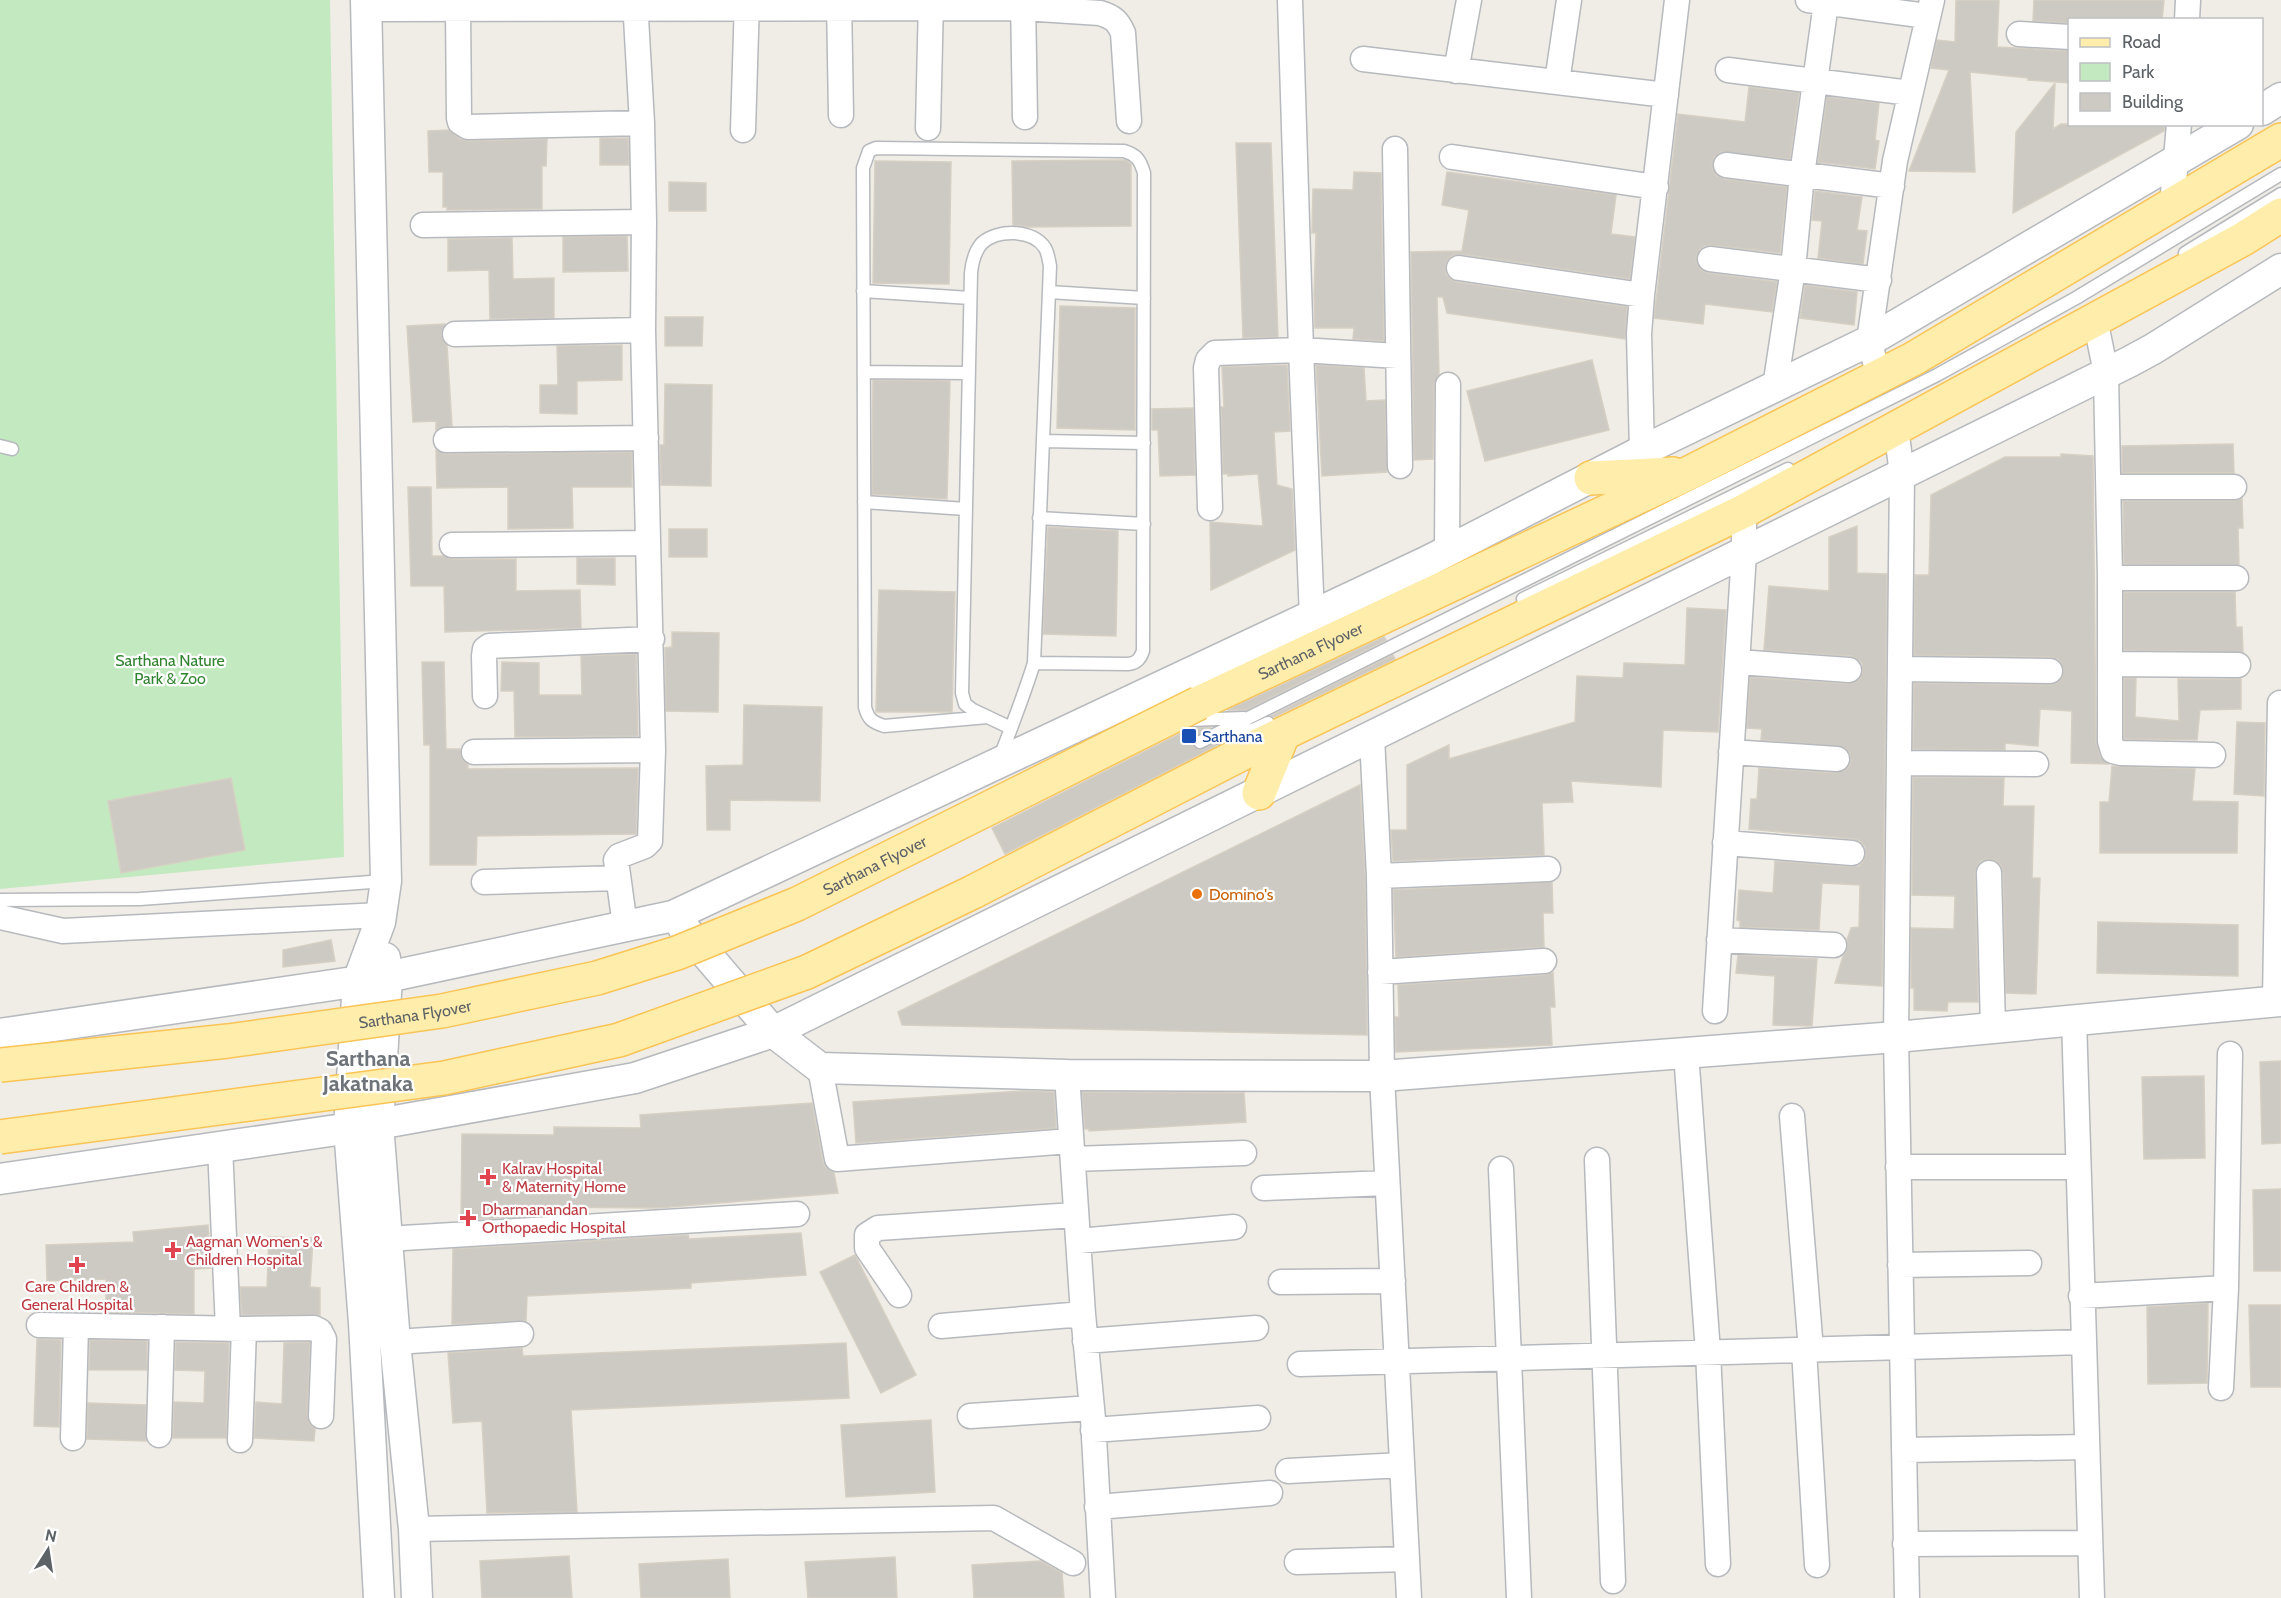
<svg xmlns="http://www.w3.org/2000/svg" width="2281" height="1598" font-family="Cabin,sans-serif">
  <style>
    .green { fill: #c3e9c1 }
    .building { fill: #cdcac4; stroke: #d6cfc3; stroke-width: 1.5 }
    .lines { fill: none; stroke-linecap: round; stroke-linejoin: round }
    .service-casing { stroke: #b6b9bd; stroke-width: 15 }
    .minor-casing { stroke: #b6b9bd; stroke-width: 27 }
    .tertiary-casing { stroke: #b6b9bd; stroke-width: 33 }
    .primary-casing { stroke: #fac455; stroke-width: 36 }
    .service { stroke: #fff; stroke-width: 12 }
    .minor { stroke: #fff; stroke-width: 24 }
    .tertiary { stroke: #fff; stroke-width: 30 }
    .primary { stroke: #ffedac; stroke-width: 33 }
    .primary-bridge-casing { stroke: #fac455; stroke-width: 36; stroke-linecap: butt }
    .primary-bridge { stroke: #ffedac; stroke-width: 33 }
    .transit-dot { fill: #1a4fb4; stroke: #fff; stroke-width: 2 }
    .food-dot { fill: #e8710a; stroke: #fff; stroke-width: 2 }
    .health-dot { fill: #e0444e; stroke: #fff; stroke-width: 2 }
    .labels { text-anchor: middle; stroke-width: 4.5; stroke-linejoin: round; paint-order: stroke }
    .street-label { font-size: 16px; fill: #5d6267; stroke: #fff }
    .park-label { font-size: 16px; fill: #30842f; stroke: #fff }
    .transit-label { font-size: 16px; fill: #164399; stroke: #fff; text-anchor: start }
    .food-label { font-size: 16px; fill: #c56008; stroke: #fff; text-anchor: start }
    .health-label { font-size: 16px; fill: #be3a42; stroke: #fff; text-anchor: start }
    .district-label { font-size: 22px; font-weight: bold; fill: #6e7479; stroke: #fff }
  </style>
  <rect width="100%" height="100%" fill="#f0ede6"/>
  <path class="green" d="M0 0H330L344 857 0 889Z"/>
  <path class="building" d="M1956 0H1999L1997 47 2070 51V83L2028 80V78L1970 72 1975 172 1909 171 1949 70 1931 68 1937 40 1955 42Z
    M2034 0H2164L2162 20H2070V23L2033 21Z
    M2055 83 2053 129 2061 124H2165L2164 131 2013 213 2016 132Z
    M1749 87 1799 93 1790 159 1721 152 1714 157 1712 164 1713 170 1717 176 1724 179 1787 187 1780 253 1711 245 1704 246 1699 250 1696 258 1697 264 1701 270 1708 273 1777 282 1772 312 1705 304 1703 324 1654 318 1678 114 1745 122Z
    M1827 97 1879 103 1875 140 1879 141 1875 169 1818 162Z
    M450 130 460 139 468 141 547 139 546 166H542V209L447 210V207H443V172H429L428 131Z
    M600 138H628L629 165H600Z
    M1236 143H1271L1278 337 1243 338Z
    M1126 160 1131 164V226L1029 227 1013 225 1012 161Z
    M875 161 951 162 949 284 873 283Z
    M1354 172 1381 173 1384 341 1353 339 1354 328H1315L1314 295 1316 233H1312L1313 189 1353 190Z
    M1447 172 1616 195 1611 234 1635 237 1630 279 1461 254 1454 255 1448 259 1445 267 1446 274 1450 279 1457 282 1627 307 1625 339 1447 313 1443 297H1437L1439 375 1434 385 1433 459 1414 460 1411 252 1462 251 1469 210 1442 205Z
    M669 182 706 183V211H669Z
    M1815 191 1862 197 1857 230 1867 231 1863 264 1818 258 1822 221 1812 220Z
    M627 236 628 271 563 272V237Z
    M512 238 513 279 554 278V318L490 319 489 270 448 271V239Z
    M1805 285 1857 292 1854 325 1800 318Z
    M1060 306 1135 308V430L1057 428Z
    M665 317H703L702 346H665Z
    M445 324 441 335 447 346 452 426 439 428 436 431V421L413 422 407 326Z
    M622 345V380L577 381V414L540 413V385H558L557 346Z
    M1592 360 1609 430 1485 461 1467 391Z
    M1287 365 1290 431 1274 432 1277 485 1292 489 1295 550 1211 590 1210 522 1263 526 1258 474 1228 476V474H1223L1221 407H1224L1222 367Z
    M1316 365 1364 368 1366 401 1385 400 1387 472 1322 476Z
    M873 380 950 381 947 499 872 494Z
    M665 384 712 385 711 486 661 485 660 445H664Z
    M1193 408 1195 475 1160 476 1158 430H1152V409Z
    M2233 444 2234 473H2122V446Z
    M436 450 446 454 632 452V487H572L573 528 508 529V487L437 488Z
    M2061 454 2093 456 2096 741 2100 756 2108 764 2071 763 2072 711 2040 709 2038 746 2005 743V750L1913 749 1914 683 2050 685 2057 683 2062 678 2064 671 2062 664 2058 659 2051 657 1914 655 1915 575H1929L1931 495 2005 457H2061Z
    M408 487H431L432 556H444L452 559H516V591L580 590 581 628 445 632 444 586H411Z
    M2242 498 2243 528H2238L2239 565 2124 564 2123 501H2234Z
    M1857 526V573L1887 574 1882 986 1835 983 1843 956 1848 946 1847 940 1851 928 1859 927 1860 885 1822 883 1819 930 1740 927V921L1737 920 1739 890 1773 893 1775 861 1851 867 1859 866 1863 862 1866 855 1865 846 1860 841 1854 839 1749 829 1751 799H1757L1759 768 1836 773 1844 771 1849 766 1851 761 1850 753 1844 747 1761 740 1762 729 1747 728 1750 677 1848 684 1856 682 1861 677 1863 670 1862 663 1856 658 1851 656 1764 650 1769 586 1829 591V537Z
    M1048 527 1118 531 1116 636 1043 634Z
    M669 529H707V557H669Z
    M577 558H615V585L577 584Z
    M879 590 955 592 952 712H876Z
    M2124 592H2235L2236 627H2242L2243 652 2124 650Z
    M1687 608 1726 610 1718 732 1663 730 1661 787 1571 781 1573 802 1542 803 1544 855 1393 861 1391 830H1407V765L1449 745V759L1575 722 1577 676 1623 678 1624 663 1685 665Z
    M672 632 719 633 718 712 666 711 665 648 672 647Z
    M1384 637 1386 640 1246 710H1227Z
    M636 654 638 736 515 737 514 691H501L502 662 539 663V695H582L581 656Z
    M1393 655 1395 659 1274 717 1271 716Z
    M422 662H444L446 749H460L462 759 468 765V769L638 768 636 834 477 836 476 865H430V745H424Z
    M2124 678H2136L2135 717 2179 721 2178 679H2241V709L2200 710 2197 740 2124 739Z
    M744 705 822 707 820 801 730 800V830H707L706 766 743 765Z
    M2237 722 2265 723 2264 796 2234 794Z
    M1211 727 1194 737 1192 745 1200 750 1214 744 1216 746 1005 854 992 828 1191 728Z
    M2112 766 2195 769 2192 801 2238 802 2237 853H2100V802H2109Z
    M1913 777 2004 778 2003 806H2034L2032 878H2040L2036 994 2006 993 2003 873 2001 866 1996 861 1988 859 1981 861 1977 866 1975 873 1978 1002H1948L1947 1011 1914 1010V988H1911V928L1954 929 1955 896 1912 895Z
    M231 778 245 850 121 873 108 801Z
    M1360 785 1365 876 1367 1035 902 1025 898 1012Z
    M1552 882 1553 913H1543L1544 947 1396 957 1393 890Z
    M2098 922 2238 925V976L2097 973Z
    M331 940 335 961 283 967V950Z
    M1738 955 1817 959 1812 1026 1773 1025 1775 976 1736 973Z
    M1553 972 1555 1007H1550L1552 1045 1396 1052 1395 1017H1399L1398 985 1545 975Z
    M2281 1061V1143L2262 1144 2260 1062Z
    M2204 1076 2205 1158 2144 1159 2142 1077Z
    M1022 1091 1054 1092 1056 1128 856 1143 853 1102Z
    M1082 1092 1244 1093 1246 1122 1089 1131V1129H1085Z
    M812 1103 823 1162 826 1168 834 1173 838 1193 658 1208 535 1207V1216L461 1220 462 1134 554 1135V1127L641 1128 640 1115Z
    M2281 1189V1271H2254L2253 1190Z
    M208 1225 211 1268 194 1269V1314L106 1312V1279L47 1281 46 1245 134 1242 133 1232Z
    M801 1233 806 1275 691 1283V1288L527 1296 526 1321 452 1324 453 1249 688 1235 689 1239Z
    M269 1237 313 1238 310 1287 320 1288V1315H242L240 1287H267Z
    M855 1255 916 1375 881 1393 820 1272Z
    M2208 1303 2207 1383 2148 1384 2147 1307Z
    M2249 1305H2281V1387H2251Z
    M37 1339 61 1340 59 1427 34 1426Z
    M90 1340 147 1341V1370H89Z
    M176 1342 229 1343 226 1438H173L174 1402 204 1403 205 1371 175 1370Z
    M310 1342 307 1415 309 1423 315 1429 314 1441 254 1438 256 1402 282 1404 284 1343Z
    M846 1343 849 1398 571 1410 577 1512 487 1513 482 1421 453 1423 448 1353 522 1348 523 1356Z
    M88 1403 146 1405V1441L87 1439Z
    M931 1420 935 1492 846 1497 841 1425Z
    M569 1556 572 1598H482L480 1561Z
    M895 1557 897 1598H808L805 1562Z
    M728 1559 730 1598H641L639 1564Z
    M1041 1561 1062 1573 1064 1598H974L972 1565Z"/>
  <g class="lines">
    <g class="service-casing">
      <path id="service" d="M2185 253 2281 194
        M863 291 970 298
        M1049 292 1144 298
        M864 372 969 373
        M1043 441 1144 443
        M0 446 12 449
        M864 502 966 509
        M1039 518 1144 524
        M1523 599 1788 469
        M988 717 884 726C872 722 868 719 865 707L863 168 869 151 876 148 1124 151C1137 155 1140 160 1144 173L1143 651C1140 659 1137 663 1128 664L1034 663
        M1189 720 1244 718
        M1219 738 1255 729 1268 723
        M1200 742 1937 375 2076 298 2281 174
        M1000 757C1012 726 1024 695 1034 663L1050 266C1049 261 1048 253 1045 248 1033 229 998 229 982 243 975 251 972 263 971 273L962 693 965 704 973 710 1011 728
        M0 900 140 899 385 881"/>
    </g>
    <g class="minor-casing">
      <path id="minor" d="M839 0 841 115
        M1023 0 1025 117
        M1290 0 1301 350 1312 617
        M1808 0 1927 16
        M367 9 1023 8 1100 13C1113 17 1118 21 1123 33L1129 121
        M458 9 459 118 460 122 468 127 642 123
        M2187 20 2188 0
        M2019 34 2070 37
        M1363 59 1666 95
        M1728 70 1910 93
        M1456 71 1469 0
        M1557 82 1569 0
        M928 128 931 0
        M743 130 747 0
        M1395 149 1400 466
        M1452 157 1656 187
        M1726 165 1892 186
        M2172 205 2179 124
        M423 225 644 222
        M1710 259 1879 280
        M1459 268 1642 295
        M2095 319 2106 373 2110 578V741L2113 751 2121 753 2213 755
        M455 334 643 330
        M1879 376 1869 341 1895 161 1932 0
        M1775 387 1793 269 1802 175 1826 3
        M1896 428 1902 474 1896 1037 1907 1598
        M446 440 646 438
        M1642 451 1639 334 1642 295 1677 0
        M2109 487H2234
        M1210 508 1206 368 1208 360 1215 353 1301 350 1398 356
        M452 545 648 543
        M1447 552 1448 385
        M2110 578H2236
        M1737 662 1849 670
        M2110 664 2238 665
        M1900 669 2050 671
        M485 696 484 656 485 649 489 646 652 639
        M1372 737 1379 876 1382 1076 1409 1598
        M474 752 653 750
        M1731 752 1837 759
        M1899 763 2036 764
        M1725 843 1852 853
        M1989 873 1993 1027
        M1379 876 1548 869
        M484 882 618 878
        M0 917 63 931 381 915
        M625 926 616 860 619 856 645 846 650 841 653 750 643 330 644 222 642 123 635 0
        M1719 940 1834 945
        M1380 972 1544 961
        M2275 1001 2280 703
        M1715 1011 1744 553V511
        M2074 1019 2092 1598
        M1686 1053 1708 1352 1718 1564
        M820 1068 837 1159 1070 1141
        M1067 1075 1083 1314 1093 1419 1103 1598
        M1792 1116 1811 1350
        M220 1146 228 1329
        M1073 1159 1244 1153
        M1597 1160 1613 1581
        M1898 1167H2078
        M1501 1169 1519 1598
        M1264 1188 1387 1183
        M387 1239 797 1214
        M1079 1241 1234 1227
        M1900 1265 2029 1263
        M1281 1282 1393 1281
        M899 1295 867 1248V1235L878 1228 1075 1215
        M2081 1296 2226 1288
        M39 1325 244 1329 314 1328 320 1331 324 1339 321 1416
        M941 1326 1083 1314
        M1085 1341 1256 1328
        M395 1342 521 1334
        M1804 1350 1817 1565
        M1300 1364 2083 1342
        M2221 1388 2226 1288 2230 1054
        M970 1416 1092 1408
        M1093 1430 1258 1418
        M159 1435 162 1327
        M73 1438 76 1326
        M240 1440 244 1329
        M1904 1450 2087 1447
        M1288 1471 1402 1465
        M1097 1507 1270 1493
        M414 1529 994 1518 1073 1563
        M1905 1544 2090 1543
        M1297 1562 1407 1559"/>
    </g>
    <g class="tertiary-casing">
      <path id="tertiary" d="M366 0 386 881 380 922 358 981 349 1128 364 1323 379 1598
        M2262 110 2281 98
        M683 927 773 1032 820 1068 1067 1075 1382 1076 1896 1037 2281 1001
        M385 958 387 977 378 1124 395 1342 414 1529 417 1598
        M0 1034 387 977 673 916 1428 561 1642 451 1869 341 2238 124
        M0 1179 378 1124 635 1078 773 1032 2129 362 2153 349 2281 269"/>
    </g>
    <g class="primary-casing">
      <g id="primary">
        <path d="M1591 478 1673 474"/>
        <path id="s1" d="M1199 703 1689 473 1913 359 2281 140"/>
        <path d="M1243 753 1744 511 2243 239 2281 215"/>
        <path d="M1259 793 1283 734"/>
      </g>
    </g>
    <use href="#service" class="service"/>
    <use href="#minor" class="minor"/>
    <use href="#tertiary" class="tertiary"/>
    <use href="#primary" class="primary"/>
    <g class="primary-bridge-casing">
      <g id="primary-bridge">
        <path id="s2" d="M0 1065 228 1041 442 1011 597 978 677 953 797 904 1199 703"/>
        <path d="M0 1137 444 1078 619 1040 807 972 973 892 1243 753"/>
      </g>
    </g>
    <use href="#primary-bridge" class="primary-bridge"/>
  </g>
  <rect class="transit-dot" x="1181" y="728" width="16" height="16" rx="3"/>
  <circle class="food-dot" cx="1197" cy="894" r="6"/>
  <g class="health-dot">
    <path d="M485 1168h6v6h6v6h-6v6h-6v-6h-6v-6h6z"/>
    <path d="M465 1209h6v6h6v6h-6v6h-6v-6h-6v-6h6z"/>
    <path d="M170 1241h6v6h6v6h-6v6h-6v-6h-6v-6h6z"/>
    <path d="M74 1256h6v6h6v6h-6v6h-6v-6h-6v-6h6z"/>
  </g>
  <g class="labels">
    <g class="street-label">
      <text dy="6" stroke="none"><textPath href="#s1" startOffset="123">Sarthana Flyover</textPath></text>
      <text dy="6" stroke="none"><textPath href="#s2" startOffset="904">Sarthana Flyover</textPath></text>
      <text dy="6" stroke="none"><textPath href="#s2" startOffset="418">Sarthana Flyover</textPath></text>
    </g>
    <g class="park-label">
      <text x="170" y="666">Sarthana Nature<tspan x="170" dy="18">Park &amp; Zoo</tspan></text>
    </g>
    <g class="transit-label">
      <text x="1202" y="742">Sarthana</text>
    </g>
    <g class="food-label">
      <text x="1209" y="900">Domino's</text>
    </g>
    <g class="health-label">
      <text x="502" y="1174">Kalrav Hospital<tspan x="502" dy="18">&amp; Maternity Home</tspan></text>
      <text x="482" y="1215">Dharmanandan<tspan x="482" dy="18">Orthopaedic Hospital</tspan></text>
      <text x="186" y="1247">Aagman Women's &amp;<tspan x="186" dy="18">Children Hospital</tspan></text>
      <text x="77" y="1292" text-anchor="middle">Care Children &amp;<tspan x="77" dy="18">General Hospital</tspan></text>
    </g>
    <g class="district-label">
      <text x="368" y="1066">Sarthana<tspan x="368" dy="25">Jakatnaka</tspan></text>
    </g>
  </g>
  <rect x="2068" y="18" width="195" height="108" fill="#ffffff" stroke="#bec0c2" stroke-width="1.5"/>
  <rect x="2080" y="38" width="30" height="9" fill="#ffedac" stroke="#bec0c2" stroke-width="1.5"/>
  <text x="2122" y="48" font-size="18" fill="#5d6267">Road</text>
  <rect x="2080" y="63" width="30" height="18" fill="#c3e9c1" stroke="#bec0c2" stroke-width="1.5"/>
  <text x="2122" y="78" font-size="18" fill="#5d6267">Park</text>
  <rect x="2080" y="93" width="30" height="18" fill="#cdcac4" stroke="#bec0c2" stroke-width="1.5"/>
  <text x="2122" y="108" font-size="18" fill="#5d6267">Building</text>
  <g transform="translate(48 1550) rotate(12)" stroke="#ffffff" stroke-width="4.5" paint-order="stroke">
  <path d="M0-4.5L10 22L0 15L-10 22Z" fill="#5d6267"/>
  <text y="-9" font-size="16" font-weight="bold" text-anchor="middle" fill="#5d6267">N</text>
  </g>
</svg>
